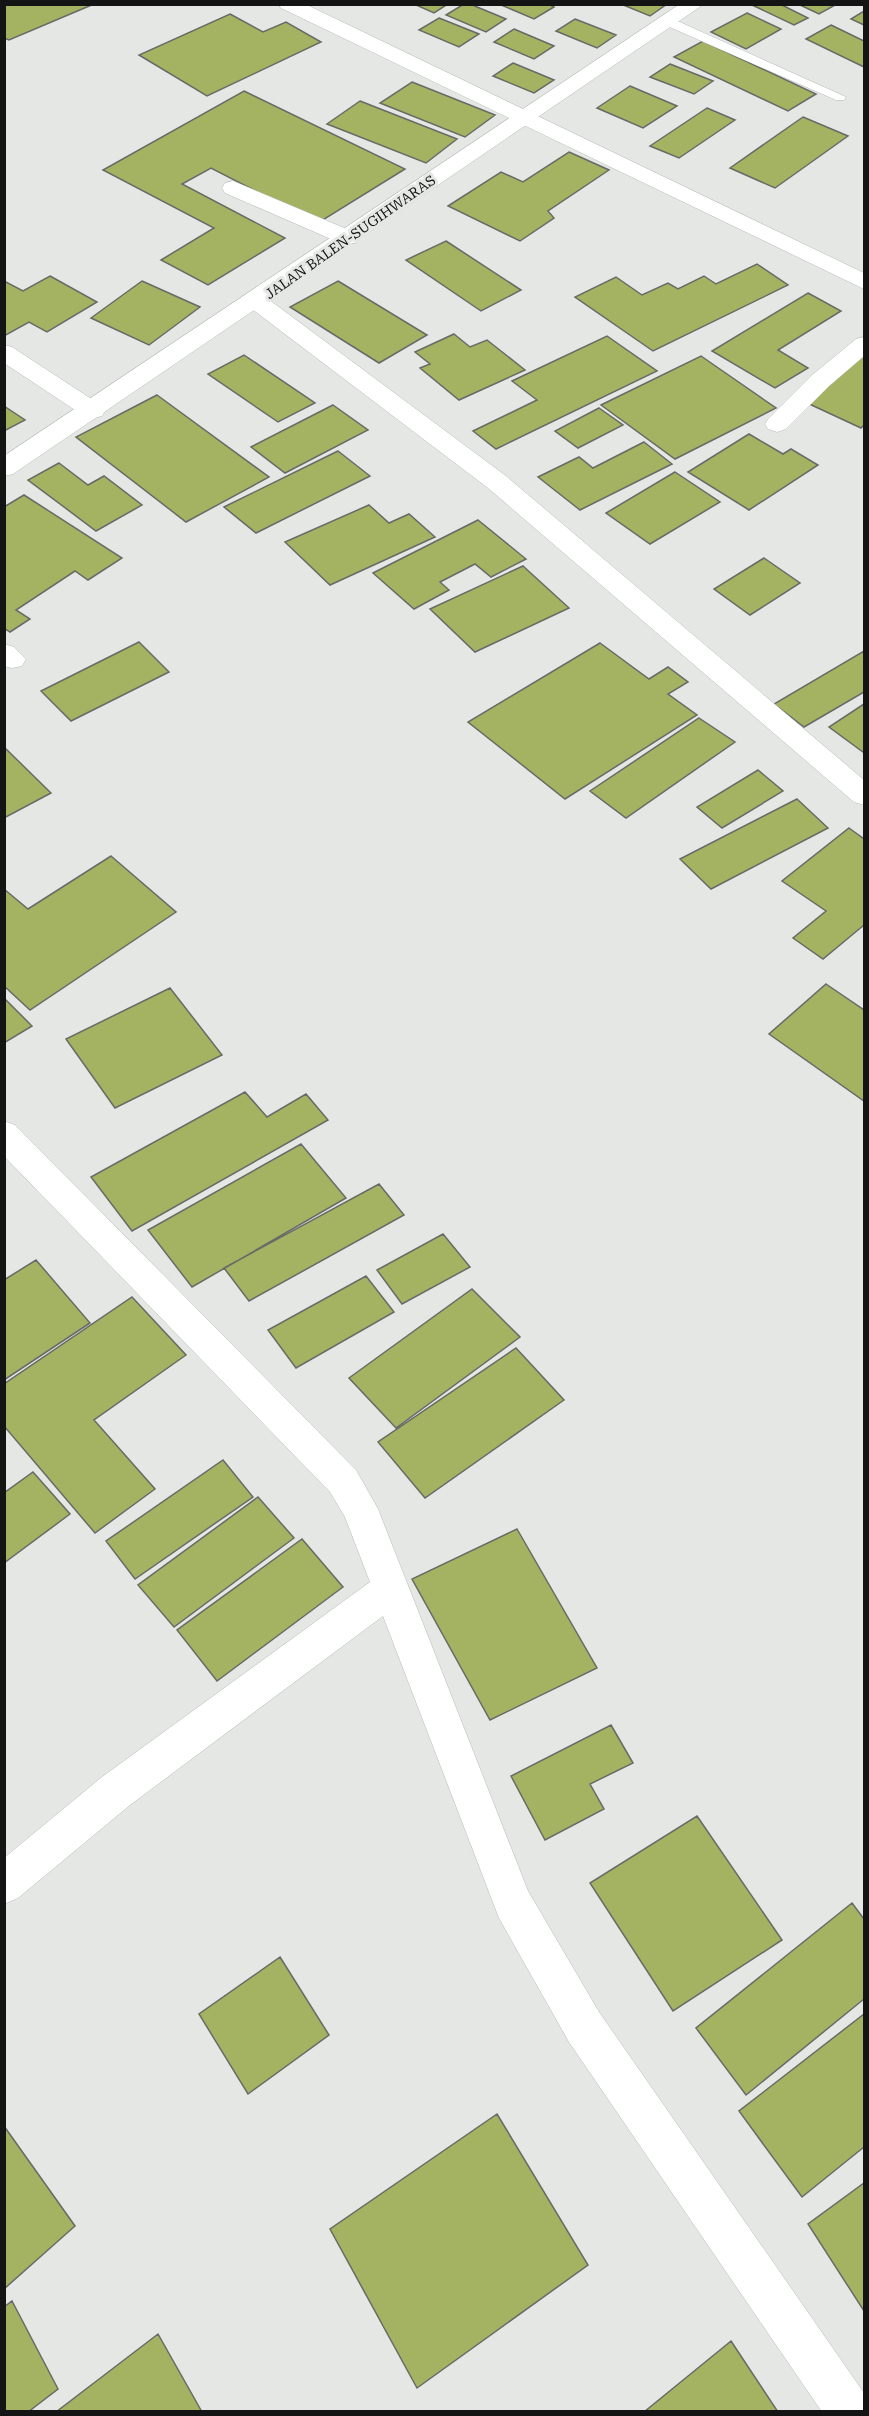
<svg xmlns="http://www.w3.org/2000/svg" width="869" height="2416" font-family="'Roboto Serif',serif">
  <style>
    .building { fill: #a3b361; stroke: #696a67; stroke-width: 1.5 }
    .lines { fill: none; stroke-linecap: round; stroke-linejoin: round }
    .service-casing { stroke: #b8bbb9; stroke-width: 1 }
    .minor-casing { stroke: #b8bbb9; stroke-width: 1 }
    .tertiary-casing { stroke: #b8bbb9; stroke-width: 1 }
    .service { fill: #fff; fill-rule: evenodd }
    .minor { fill: #fff; fill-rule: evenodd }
    .tertiary { fill: #fff; fill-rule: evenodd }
    .labels { text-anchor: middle; stroke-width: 6; stroke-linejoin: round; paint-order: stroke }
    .far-street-label { font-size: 14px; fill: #131413; stroke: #e4e7e4 }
  </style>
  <rect width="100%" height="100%" fill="#e4e7e4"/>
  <path class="building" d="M4 4H94L9 40 4 38Z
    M414 4H448L434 13Z
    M464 4H470L506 19 486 32 446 15Z
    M499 4H548L554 7 534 19Z
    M621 4H667L650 16Z
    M750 4H780L808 18 794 25Z
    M798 4H837L819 14Z
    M864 11V25L851 19Z
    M747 13 781 29 746 49 711 32Z
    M230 14 263 32 286 22 321 42 207 96 139 55Z
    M439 18 479 34 459 47 419 30Z
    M575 19 616 35 597 48 556 31Z
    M831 25 864 41V67L806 39Z
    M514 29 554 46 534 59 494 42Z
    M703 41 816 94 788 111 674 57Z
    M513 63 554 80 534 93 493 76Z
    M670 64 713 81 694 94 650 77Z
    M412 82 495 115 465 137 380 103Z
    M630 86 677 106 643 128 597 108Z
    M244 91 405 169 318 223 211 168 182 184 285 238 208 285 161 260 214 228 103 170Z
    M360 101 457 139 426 163 327 124Z
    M707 108 735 120 679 158 650 146Z
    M803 117 848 136 775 188 730 168Z
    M569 152 609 170 548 211 554 218 520 241 448 206 501 172 523 182Z
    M446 241 521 290 481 311 406 260Z
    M757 264 788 285 653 351 575 297 616 277 642 295 668 283 678 289 704 276 716 284Z
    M50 276 97 302 47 332 29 322 4 336V281L23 291Z
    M142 281 200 307 149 345 91 318Z
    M338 281 427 335 379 363 290 307Z
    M808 293 841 311 778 350 808 368 775 388 712 351Z
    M454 334 470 347 487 340 525 370 459 400 420 368 430 364 415 352Z
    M607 336 657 371 496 449 473 431 537 400 512 381Z
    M864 351V425L861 428 805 402Z
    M244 355 315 403 278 422 208 374Z
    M701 356 776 408 675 459 601 405Z
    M157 395 269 477 186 522 76 437Z
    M333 405 368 430 285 473 251 447Z
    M4 406 25 420 4 431Z
    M599 408 623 425 578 448 555 431Z
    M749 434 783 454 791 449 818 465 749 510 688 472Z
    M644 442 672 464 580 510 538 477 579 457 593 468Z
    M338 451 370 476 256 533 224 507Z
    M59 463 88 485 104 476 142 505 96 531 28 480Z
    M675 472 720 502 650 544 606 513Z
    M24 495 122 558 88 580 75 571 16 610 30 619 10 632 4 628V507Z
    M369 505 389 523 409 514 435 537 330 585 285 542Z
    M478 520 526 559 491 577 475 564 440 582 449 590 414 609 373 573Z
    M764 558 800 583 750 615 714 589Z
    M523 566 569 608 475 652 430 609Z
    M139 642 169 672 71 721 41 691Z
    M600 643 649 679 668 667 688 682 668 694 697 715 565 799 468 722Z
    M864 651V692L804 727 774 704Z
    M864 704V751L863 752 829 727Z
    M699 718 735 742 626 818 590 791Z
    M4 747 51 793 4 818Z
    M758 770 783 791 722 828 697 807Z
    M797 799 828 828 711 889 680 859Z
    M849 828 864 839V925L823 959 793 938 826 911 782 881Z
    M111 856 176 912 30 1010 4 986V889L28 909Z
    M826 984 864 1010V1101L769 1034Z
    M170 988 222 1055 115 1108 66 1039Z
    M4 998 32 1026 4 1043Z
    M245 1092 267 1117 306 1094 328 1120 132 1231 91 1177Z
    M301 1144 346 1198 192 1287 148 1230Z
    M379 1184 404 1215 249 1301 224 1268Z
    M443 1234 470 1267 402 1304 377 1270Z
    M36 1260 90 1323 4 1380V1280Z
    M366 1276 394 1312 296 1368 268 1330Z
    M472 1289 520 1337 396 1428 349 1378Z
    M132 1297 186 1355 94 1420 155 1489 95 1533 4 1426V1384Z
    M516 1348 564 1400 425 1498 378 1442Z
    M223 1460 253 1497 135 1579 106 1541Z
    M33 1472 70 1514 4 1563V1493Z
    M258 1497 294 1538 174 1627 138 1585Z
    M517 1529 597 1668 490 1720 412 1579Z
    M302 1539 343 1587 217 1681 177 1630Z
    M611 1725 633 1763 590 1784 604 1809 545 1840 511 1776Z
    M697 1816 782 1940 673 2011 590 1883Z
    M852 1903 864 1919V1999L746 2095 696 2028Z
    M280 1957 329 2035 248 2094 199 2014Z
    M864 2014V2147L802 2197 739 2111Z
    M497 2114 588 2265 417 2388 330 2229Z
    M4 2126 75 2226 4 2289Z
    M864 2183V2311L808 2224Z
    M12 2301 58 2389 28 2412H4V2307Z
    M158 2334 202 2412H56Z
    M731 2341 778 2412H644Z"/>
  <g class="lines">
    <g class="service-casing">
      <path id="service" d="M665 19H673L846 97 844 100H836L665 25Z"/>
    </g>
    <g class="minor-casing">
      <path id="minor" d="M278 4H305L864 273V289L281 8Z
        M233 181 356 233 359 238 356 243H340L225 193 222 188 225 183Z
        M256 294 264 296 506 476 864 780V805L854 802 488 488 248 306 244 301 248 296Z
        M864 337V356L829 386 786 429 777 432 768 429 765 424 768 419 811 376 856 339Z
        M4 345 12 347 102 406 105 411 102 416 93 418 84 416 4 363Z
        M4 644 14 647 26 659 22 666 12 668 4 666Z
        M4 1121 15 1125 356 1470 378 1509 528 1891 599 2012 864 2393V2412H822L569 2042 499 1918 383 1616 130 1805 18 1898 4 1904V1858L102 1777 370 1582 345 1517 330 1492 4 1156Z"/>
    </g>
    <g class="tertiary-casing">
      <path id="tertiary" d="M680 4H704L13 474 4 476V456Z"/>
    </g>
    <use href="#service" class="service"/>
    <use href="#minor" class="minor"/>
    <use href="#tertiary" class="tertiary"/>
  </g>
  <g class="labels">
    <g class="far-street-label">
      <text transform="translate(350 237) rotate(-35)" y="5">JALAN BALEN-SUGIHWARAS</text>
    </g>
  </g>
  <rect width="869" height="2416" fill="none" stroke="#131413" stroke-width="12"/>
</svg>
